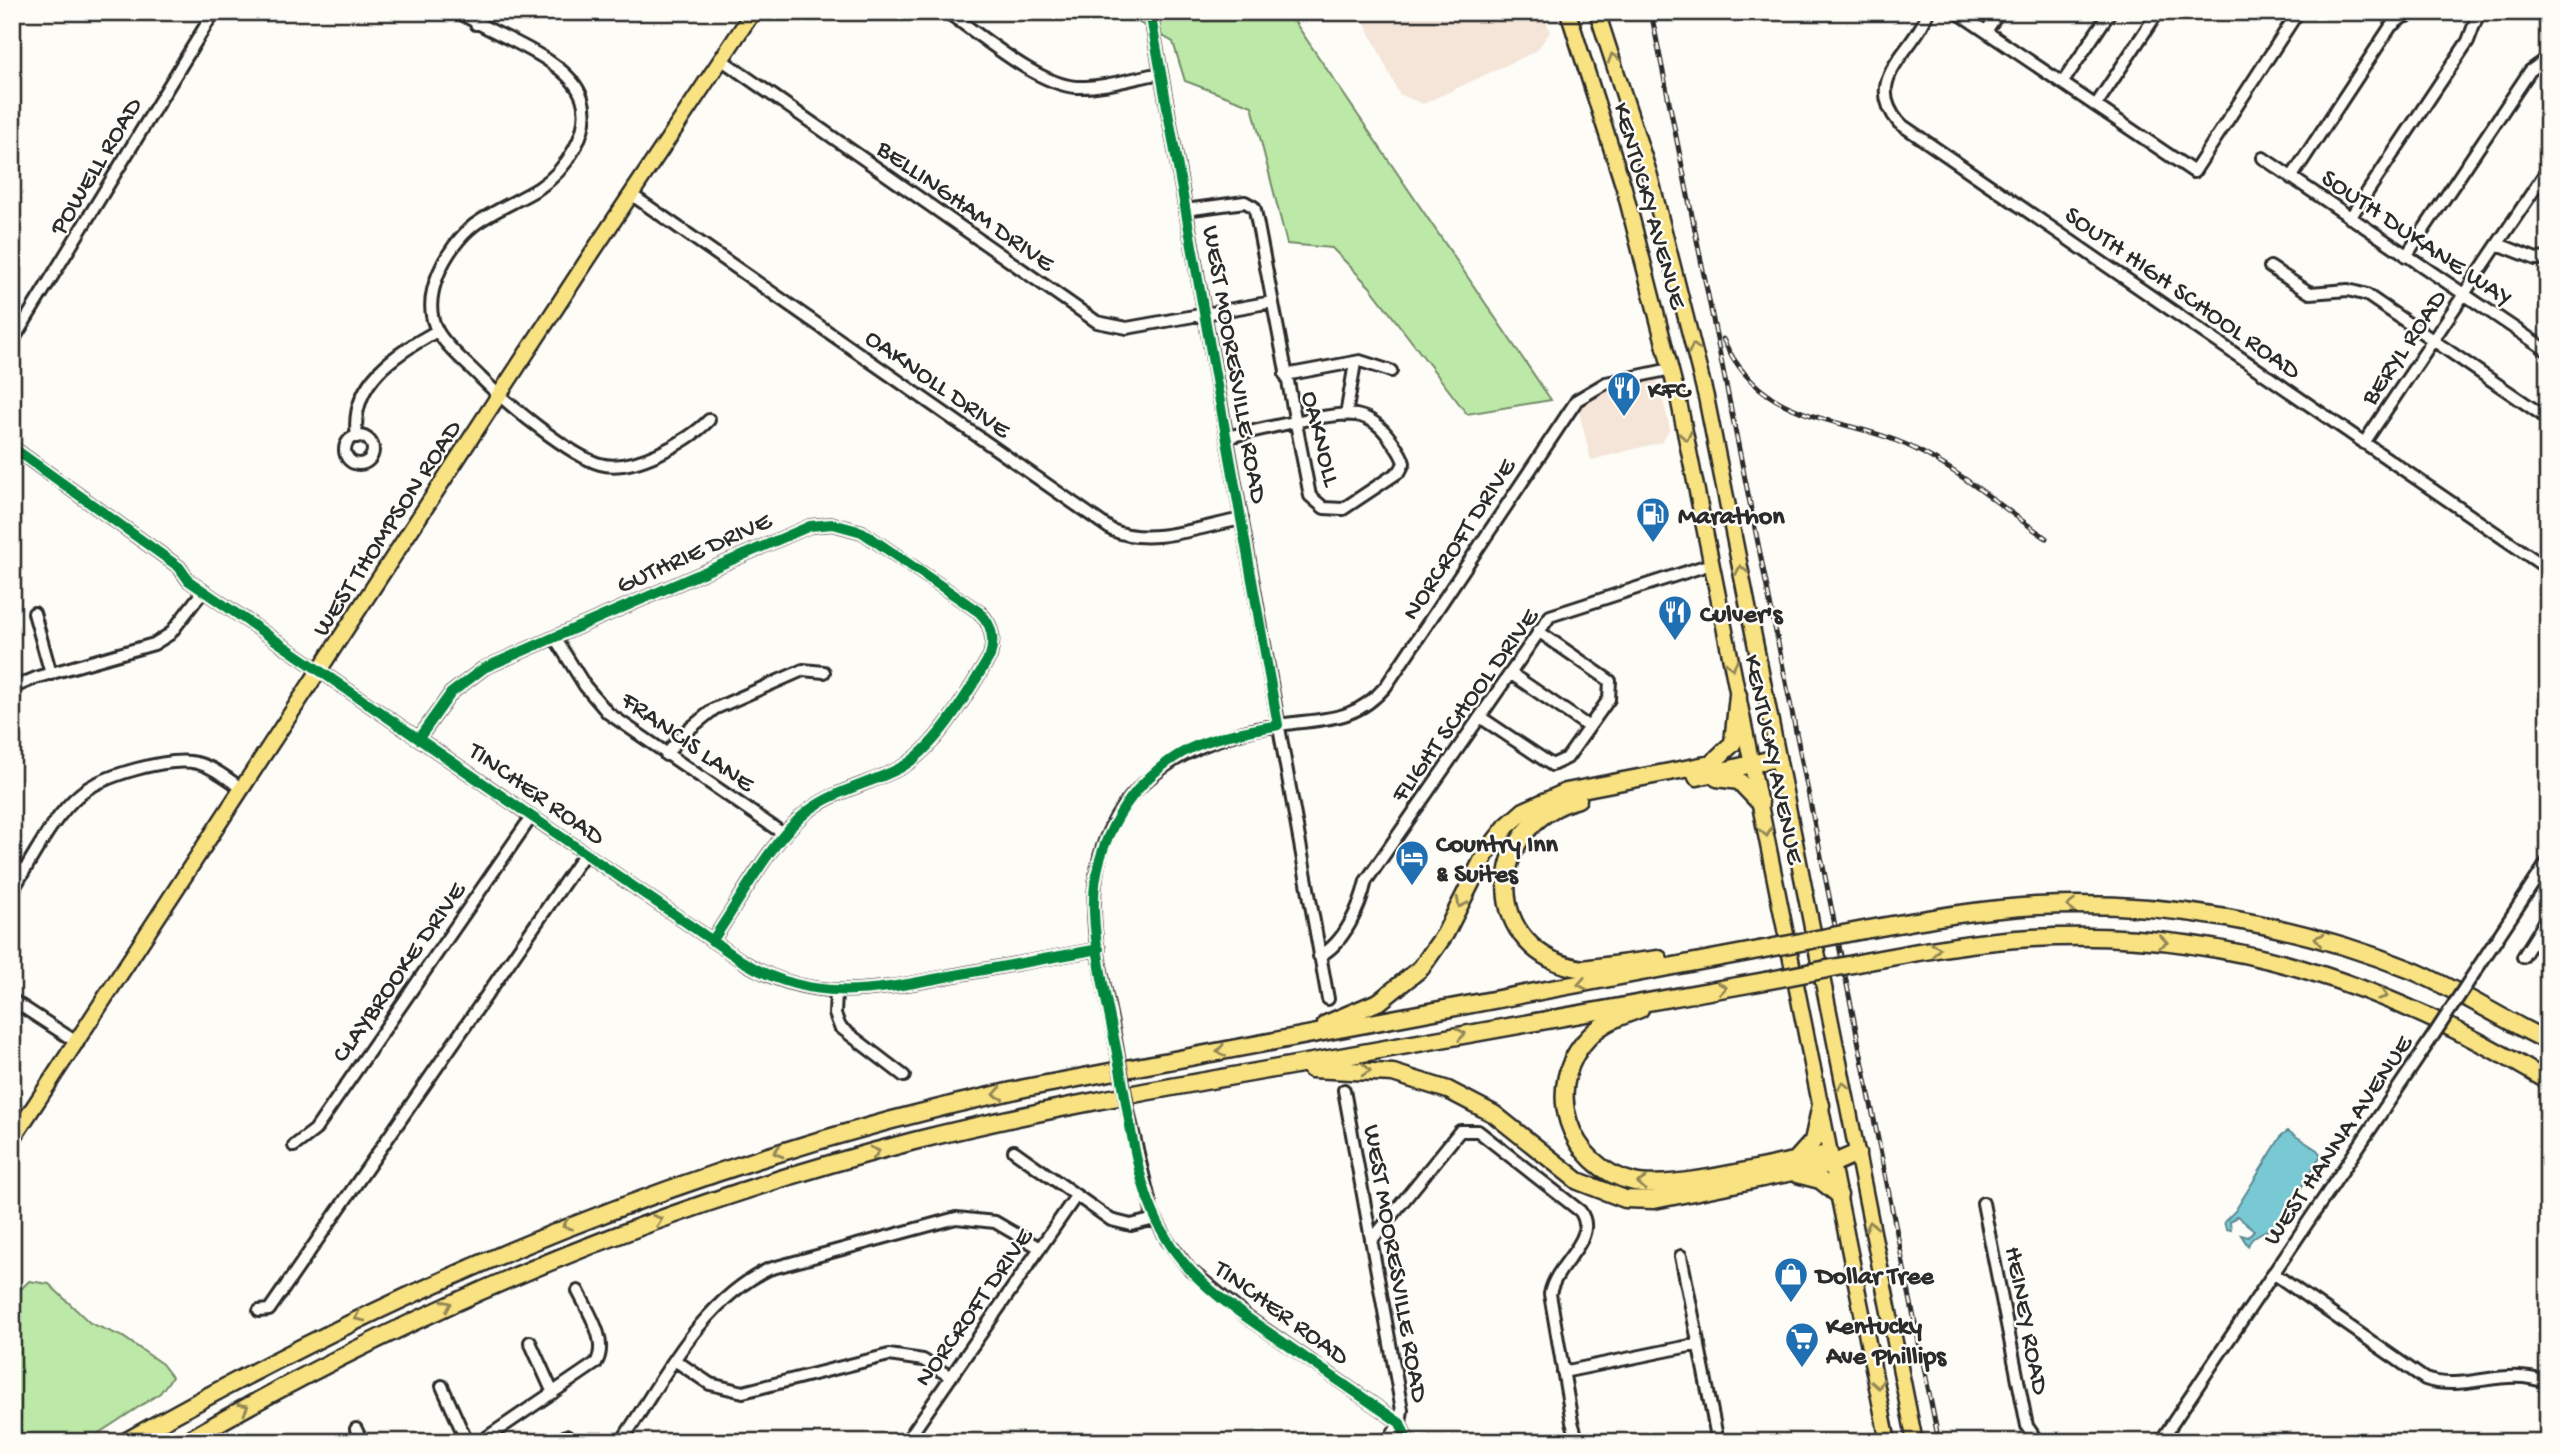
<svg xmlns="http://www.w3.org/2000/svg" width="2560" height="1454" font-family="'Gochi Hand',sans-serif">
  <style>
    .built { fill: #f4e5d8 }
    .green { fill: #bce9a7; stroke: #748a69; stroke-width: 2 }
    .water { fill: #79c9d4; stroke: #5a8a90; stroke-width: 2 }
    .lines { fill: none; stroke-linecap: round; stroke-linejoin: round }
    .minor-casing { stroke: #2b2b2b; stroke-width: 16 }
    .major-casing { stroke: #2b2b2b; stroke-width: 19 }
    .highway-casing { stroke: #2b2b2b; stroke-width: 21 }
    .minor { stroke: #fdfcf7; stroke-width: 10 }
    .major { stroke: #f8e281; stroke-width: 14 }
    .highway { stroke: #f8e281; stroke-width: 16 }
    .rail-casing { stroke: #2b2b2b; stroke-width: 5 }
    .rail { stroke: #fdfcf7; stroke-width: 2.5; stroke-dasharray: 8; stroke-linecap: butt }
    .minor-bridge-casing { stroke: #2b2b2b; stroke-width: 16; stroke-linecap: butt }
    .highway-bridge-casing { stroke: #2b2b2b; stroke-width: 21; stroke-linecap: butt }
    .minor-bridge { stroke: #fdfcf7; stroke-width: 10 }
    .highway-bridge { stroke: #f8e281; stroke-width: 16 }
    .cycleway-casing { stroke: #fdfcf7; stroke-width: 15 }
    .cycleway { stroke: #00873e; stroke-width: 10 }
    .oneway { stroke: #928656 }
    .labels { text-anchor: middle; stroke-width: 5; stroke-linejoin: round; paint-order: stroke }
    .street-label { font-size: 26px; fill: #2b2b2b; stroke: #fdfcf7 }
    .poi-label { font-size: 26px; font-weight: bold; fill: #2b2b2b; stroke: #fdfcf7; text-anchor: start }
  </style>
  <rect width="100%" height="100%" fill="#fdfcf7"/>
  <filter id="ink" filterUnits="userSpaceOnUse"><feTurbulence type="fractalNoise" baseFrequency=".0143" numOctaves="2"/><feDisplacementMap in="SourceGraphic" scale="14" xChannelSelector="R" yChannelSelector="G"/><feConvolveMatrix kernelMatrix="1 2 1 2 8 2 1 2 1" color-interpolation-filters="sRGB"/></filter>
  <g filter="url(#ink)">
    <path class="built" d="M1360 12H1543L1550 32 1536 51 1423 104 1399 94Z
      M1657 376 1670 429 1662 442 1591 460 1578 408 1601 390Z"/>
    <path class="green" d="M1120 12H1288L1551 400 1467 414 1370 287 1332 248 1287 244 1252 106 1185 81 1173 42Z
      M29 1281 49 1284 90 1323 123 1337 162 1364 172 1377 160 1393 85 1442H12V1298Z"/>
    <path class="water" d="M2288 1131 2317 1150 2321 1155 2276 1229C2266 1229 2251 1236 2248 1246L2241 1235 2248 1237 2254 1230 2237 1216 2230 1222 2231 1230 2226 1229 2224 1222 2235 1211 2282 1135Z"/>
    <g class="lines">
      <g class="minor-casing">
        <path id="minor" d="M459 12C493 36 568 57 582 98 593 131 565 171 539 188 518 201 494 210 474 225 447 246 418 298 438 332 448 349 467 363 481 378 504 401 570 456 600 464 632 473 688 442 709 420
          M947 12C981 35 1036 84 1076 87 1104 88 1134 78 1161 73
          M1150 12 1328 999
          M1928 12C1915 52 1861 78 1899 123L2548 569
          M1957 12 2194 172 2298 12
          M476 24 484 12
          M1987 30 1999 12
          M722 60 1097 322 1127 328 1272 302
          M2063 82 2110 12
          M2096 105 2158 12
          M2263 158 2548 351
          M2291 178 2391 26 2403 17 2420 12
          M632 195 1112 530C1150 547 1203 526 1242 519
          M1185 210 1245 202 1254 207 1255 210 1310 496 1324 508 1343 509 1400 471 1404 463C1402 454 1396 447 1391 440 1382 427 1372 418 1356 415 1331 411 1256 431 1227 437
          M2350 218 2468 41 2479 12
          M2498 244 2536 259 2548 258
          M2406 256 2530 71 2548 58
          M2270 267 2310 293 2348 290 2367 295 2548 419
          M12 342 214 12
          M1285 375 1360 361 1391 371
          M1346 415 1355 363
          M345 450a14 14 0 1 1 28 0a14 14 0 1 1-28 0Z
          M357 437C349 382 397 353 437 331
          M2364 443 2548 169
          M12 447 179 567 189 581 742 961C816 1007 881 989 961 974 1007 966 1053 957 1099 949
          M34 613 51 674
          M555 638 585 686 608 713 785 835
          M1510 673 1589 727
          M12 688 38 677 154 644 170 634 203 591
          M1480 717 1552 765 1567 758 1609 699 1610 681 1538 631
          M419 738 451 693 484 668 810 526 833 524 862 532 979 612C992 624 995 639 990 656 969 691 936 749 900 768 870 784 835 790 808 811 770 841 740 901 712 941
          M666 755 682 735 714 709 803 670 824 672
          M12 891C31 861 53 816 80 794 100 776 171 756 197 763 214 767 229 780 243 789
          M1319 956C1344 944 1360 907 1366 881L1550 616 1711 564
          M2523 957 2548 917
          M2471 978 2548 861
          M836 992 835 1014 840 1027 904 1076
          M12 1000 78 1043
          M1116 1045C1108 999 1093 949 1094 902 1096 791 1180 740 1279 725 1323 718 1355 723 1386 686L1577 400 1606 383 1671 369
          M1344 1090 1402 1410 1400 1423 1408 1442
          M1129 1116 1152 1212 1167 1240 1190 1270 1247 1317 1400 1423
          M294 1146 315 1130 532 816
          M1014 1151 1111 1220 1131 1225 1155 1219
          M1983 1203 2027 1426 2038 1442
          M1371 1241 1460 1131H1478L1580 1211C1600 1239 1556 1262 1550 1294L1572 1422 1578 1442
          M1681 1256 1718 1442
          M2273 1273 2425 1379C2466 1393 2504 1365 2548 1383
          M259 1311 269 1310 585 853
          M530 1342 553 1393
          M676 1361 710 1384 743 1392 889 1355 923 1360 951 1377
          M1563 1372 1699 1344
          M442 1386 467 1442
          M356 1429 362 1442
          M566 1436 574 1442
          M480 1442 596 1363C609 1341 588 1312 578 1291
          M621 1442C663 1380 700 1302 769 1269L956 1218 995 1222 1040 1248
          M906 1442 1076 1196
          M1387 1442 1400 1423
          M2160 1442 2429 1042"/>
      </g>
      <g class="major-casing">
        <path id="major" d="M1568 12 1624 188 1679 402 1888 1442
          M1597 12 1650 176 1706 397 1915 1442
          M12 1140 588 259 753 12"/>
      </g>
      <g class="highway-casing">
        <path id="highway" d="M1697 777 1777 758
          M1717 778 1739 781 1760 803
          M1578 799C1482 825 1481 954 1583 969L1659 959
          M1864 930C1921 920 1979 909 2037 906 2163 900 2294 923 2411 970 2459 990 2501 1019 2548 1041
          M1869 961C1923 951 1977 941 2032 938 2224 927 2386 983 2548 1081
          M1640 1009C1621 1016 1603 1022 1589 1037 1541 1086 1568 1167 1634 1182 1673 1191 1779 1163 1822 1155
          M1326 1024 1380 1001 1421 968 1445 934 1486 853 1507 826 1524 811 1566 792 1711 764 1733 743 1738 695
          M1311 1069 1393 1073 1448 1090 1494 1114 1578 1181 1625 1199 1654 1200 1832 1164 1857 1153
          M1796 1160 1813 1141 1821 1105
          M1797 1174 1820 1180 1839 1195
          M125 1442C411 1280 703 1157 1025 1088L1759 950
          M185 1442C413 1309 658 1207 914 1141 1033 1111 1153 1090 1273 1069 1437 1039 1601 1010 1765 981"/>
      </g>
      <use href="#minor" class="minor"/>
      <use href="#major" class="major"/>
      <use href="#highway" class="highway"/>
      <g class="rail-casing">
        <path id="rail" d="M1651 12 1939 1442
          M1723 339C1763 427 1840 413 1913 448 1959 470 2004 509 2046 538"/>
      </g>
      <use href="#rail" class="rail"/>
      <g class="minor-bridge-casing">
        <path id="minor-bridge" d="M2429 1042 2471 978
          M1116 1045 1129 1116"/>
      </g>
      <g class="highway-bridge-casing">
        <path id="highway-bridge" d="M1759 950 1864 930
          M1765 981 1869 961"/>
      </g>
      <use href="#minor-bridge" class="minor-bridge"/>
      <use href="#highway-bridge" class="highway-bridge"/>
      <g class="cycleway-casing">
        <path id="cycleway" d="M1150 12 1278 725C1249 731 1219 735 1191 748 1131 778 1091 844 1094 912 1096 964 1111 1018 1120 1069 1132 1131 1137 1202 1177 1254 1205 1292 1248 1318 1287 1345 1325 1371 1362 1397 1400 1423L1408 1442
          M12 447 179 567 189 581 742 961C816 1007 881 989 961 974 1007 966 1053 957 1099 949
          M419 738 451 693 484 668 810 526 833 524 862 532 979 612C992 624 995 639 990 656 969 691 936 749 900 768 870 784 835 790 808 811 770 841 740 901 712 941"/>
      </g>
      <use href="#cycleway" class="cycleway"/>
    </g>
    <defs><path id="oneway-chevron" d="M-2-3.5L2.5 0L-2 3.5" fill="none" stroke-width="1.6" stroke-linecap="round" stroke-linejoin="round" transform="scale(1.75)"/></defs>
    <g class="oneway">
      <use href="#oneway-chevron" transform="translate(1613 58) rotate(-107)"/>
      <use href="#oneway-chevron" transform="translate(1694 348) rotate(-104)"/>
      <use href="#oneway-chevron" transform="translate(1686 436) rotate(78)"/>
      <use href="#oneway-chevron" transform="translate(1741 570) rotate(-101)"/>
      <use href="#oneway-chevron" transform="translate(1732 665) rotate(78)"/>
      <use href="#oneway-chevron" transform="translate(1766 832) rotate(78)"/>
      <use href="#oneway-chevron" transform="translate(1461 903) rotate(117)"/>
      <use href="#oneway-chevron" transform="translate(2071 906) rotate(-180)"/>
      <use href="#oneway-chevron" transform="translate(2319 939) rotate(-164)"/>
      <use href="#oneway-chevron" transform="translate(2163 942) rotate(6)"/>
      <use href="#oneway-chevron" transform="translate(1936 949) rotate(-10)"/>
      <use href="#oneway-chevron" transform="translate(1582 984) rotate(169)"/>
      <use href="#oneway-chevron" transform="translate(1722 988) rotate(-10)"/>
      <use href="#oneway-chevron" transform="translate(2383 995) rotate(21)"/>
      <use href="#oneway-chevron" transform="translate(1461 1034) rotate(-10)"/>
      <use href="#oneway-chevron" transform="translate(1221 1051) rotate(169)"/>
      <use href="#oneway-chevron" transform="translate(1366 1070) rotate(4)"/>
      <use href="#oneway-chevron" transform="translate(1843 1086) rotate(-101)"/>
      <use href="#oneway-chevron" transform="translate(998 1094) rotate(168)"/>
      <use href="#oneway-chevron" transform="translate(778 1152) rotate(164)"/>
      <use href="#oneway-chevron" transform="translate(875 1152) rotate(-15)"/>
      <use href="#oneway-chevron" transform="translate(1642 1183) rotate(-174)"/>
      <use href="#oneway-chevron" transform="translate(658 1220) rotate(-19)"/>
      <use href="#oneway-chevron" transform="translate(567 1225) rotate(158)"/>
      <use href="#oneway-chevron" transform="translate(1871 1226) rotate(-102)"/>
      <use href="#oneway-chevron" transform="translate(447 1305) rotate(-24)"/>
      <use href="#oneway-chevron" transform="translate(359 1317) rotate(154)"/>
      <use href="#oneway-chevron" transform="translate(1878 1384) rotate(79)"/>
      <use href="#oneway-chevron" transform="translate(244 1408) rotate(-29)"/>
    </g>
  </g>
  <defs>
    <g id="restaurant-pin" transform="scale(1.75)"><path d="M0 17L-7.5 6A9.5 9.5 0 1 1 7.5 6Z" fill="#1f6fb2" stroke="#fdfcf7"/><path d="M-5-6h1v4h1v-4h1v4h1v-4h1v5L-1.5 .5V6h-2V.5L-5-1ZM5-6V6H3V1.5H1.5Q1.5-4 5-6Z" fill="#fff"/></g>
    <g id="fuel-pin" transform="scale(1.75)"><path d="M0 17L-7.5 6A9.5 9.5 0 1 1 7.5 6Z" fill="#1f6fb2" stroke="#fdfcf7"/><path d="M-5.5-6h7V0h2V4h1.3V-2.5L3-4.5l.8-.8L6-3V5H2.5V1h-1V6h-7ZM-4.2-4.7v3.2H.2V-4.7Z" fill="#fff"/></g>
    <g id="hotel-pin" transform="scale(1.75)"><path d="M0 17L-7.5 6A9.5 9.5 0 1 1 7.5 6Z" fill="#1f6fb2" stroke="#fdfcf7"/><path d="M-6-4.5h1.5V1H6V5H4.5V3h-9V5H-6ZM-4 0a1.8 1.8 0 1 1 3.6 0ZM.5 0V-2.5h3Q6-2.5 6 0Z" fill="#fff"/></g>
    <g id="shop-pin" transform="scale(1.75)"><path d="M0 17L-7.5 6A9.5 9.5 0 1 1 7.5 6Z" fill="#1f6fb2" stroke="#fdfcf7"/><path d="M-5-2.5h2.3a2.7 3.5 0 0 1 5.4 0H5L5.5 6h-11ZM-1.5-2.5h3a1.5 2.3 0 0 0-3 0Z" fill="#fff"/></g>
    <g id="supermarket-pin" transform="scale(1.75)"><path d="M0 17L-7.5 6A9.5 9.5 0 1 1 7.5 6Z" fill="#1f6fb2" stroke="#fdfcf7"/><path d="M-6-5.5h2.5l.6 2H6L4.5 2H-2.5L-4.4-4H-6ZM-1.5 3.2a1.3 1.3 0 1 0 .1 0ZM3 3.2a1.3 1.3 0 1 0 .1 0Z" fill="#fff"/></g>
  </defs>
  <g fill-rule="evenodd">
    <use href="#restaurant-pin" x="1624" y="388"/>
    <use href="#fuel-pin" x="1653" y="514"/>
    <use href="#restaurant-pin" x="1675" y="612"/>
    <use href="#hotel-pin" x="1412" y="857"/>
    <use href="#shop-pin" x="1791" y="1274"/>
    <use href="#supermarket-pin" x="1802" y="1339"/>
  </g>
  <g class="labels">
    <g class="street-label">
      <text transform="translate(94 165) rotate(-59)" y="9">POWELL ROAD</text>
      <text transform="translate(967 204) rotate(35)" y="9">BELLINGHAM DRIVE</text>
      <text transform="translate(1652 205) rotate(74)" y="9">KENTUCKY AVENUE</text>
      <text transform="translate(2418 236) rotate(34)" y="9">SOUTH DUKANE WAY</text>
      <text transform="translate(2184 291) rotate(35)" y="9">SOUTH HIGH SCHOOL ROAD</text>
      <text transform="translate(2402 346) rotate(-56)" y="9">BERYL ROAD</text>
      <text transform="translate(1237 364) rotate(80)" y="9">WEST MOORESVILLE ROAD</text>
      <text transform="translate(939 382) rotate(35)" y="9">OAKNOLL DRIVE</text>
      <text transform="translate(1323 438) rotate(76)" y="9">OAKNOLL</text>
      <text transform="translate(385 527) rotate(-57)" y="9">WEST THOMPSON ROAD</text>
      <text transform="translate(1457 538) rotate(-57)" y="9">NORCROFT DRIVE</text>
      <text transform="translate(693 551) rotate(-24)" y="9">GUTHRIE DRIVE</text>
      <text transform="translate(1463 704) rotate(-54)" y="9">FLIGHT SCHOOL DRIVE</text>
      <text transform="translate(689 740) rotate(35)" y="9">FRANCIS LANE</text>
      <text transform="translate(1776 759) rotate(78)" y="9">KENTUCKY AVENUE</text>
      <text transform="translate(538 792) rotate(35)" y="9">TINCHER ROAD</text>
      <text transform="translate(397 971) rotate(-55)" y="9">CLAYBROOKE DRIVE</text>
      <text transform="translate(2336 1139) rotate(-56)" y="9">WEST HANNA AVENUE</text>
      <text transform="translate(1398 1263) rotate(80)" y="9">WEST MOORESVILLE ROAD</text>
      <text transform="translate(972 1306) rotate(-55)" y="9">NORCROFT DRIVE</text>
      <text transform="translate(1283 1311) rotate(36)" y="9">TINCHER ROAD</text>
      <text transform="translate(2029 1320) rotate(79)" y="9">HEINEY ROAD</text>
    </g>
    <g class="poi-label">
      <text x="1648" y="397">KFC</text>
      <text x="1678" y="523">Marathon</text>
      <text x="1700" y="621">Culver's</text>
      <text x="1436" y="851">Country Inn<tspan x="1436" dy="30">&amp; Suites</tspan></text>
      <text x="1816" y="1283">Dollar Tree</text>
      <text x="1826" y="1333">Kentucky<tspan x="1826" dy="30">Ave Phillips</tspan></text>
    </g>
  </g>
  <rect width="2560" height="1454" fill="none" stroke="#fdfcf7" stroke-width="42"/>
  <rect x="21" y="21" width="2518" height="1412" fill="none" stroke="#2b2b2b" stroke-width="2.5" filter="url(#ink)"/>
</svg>
